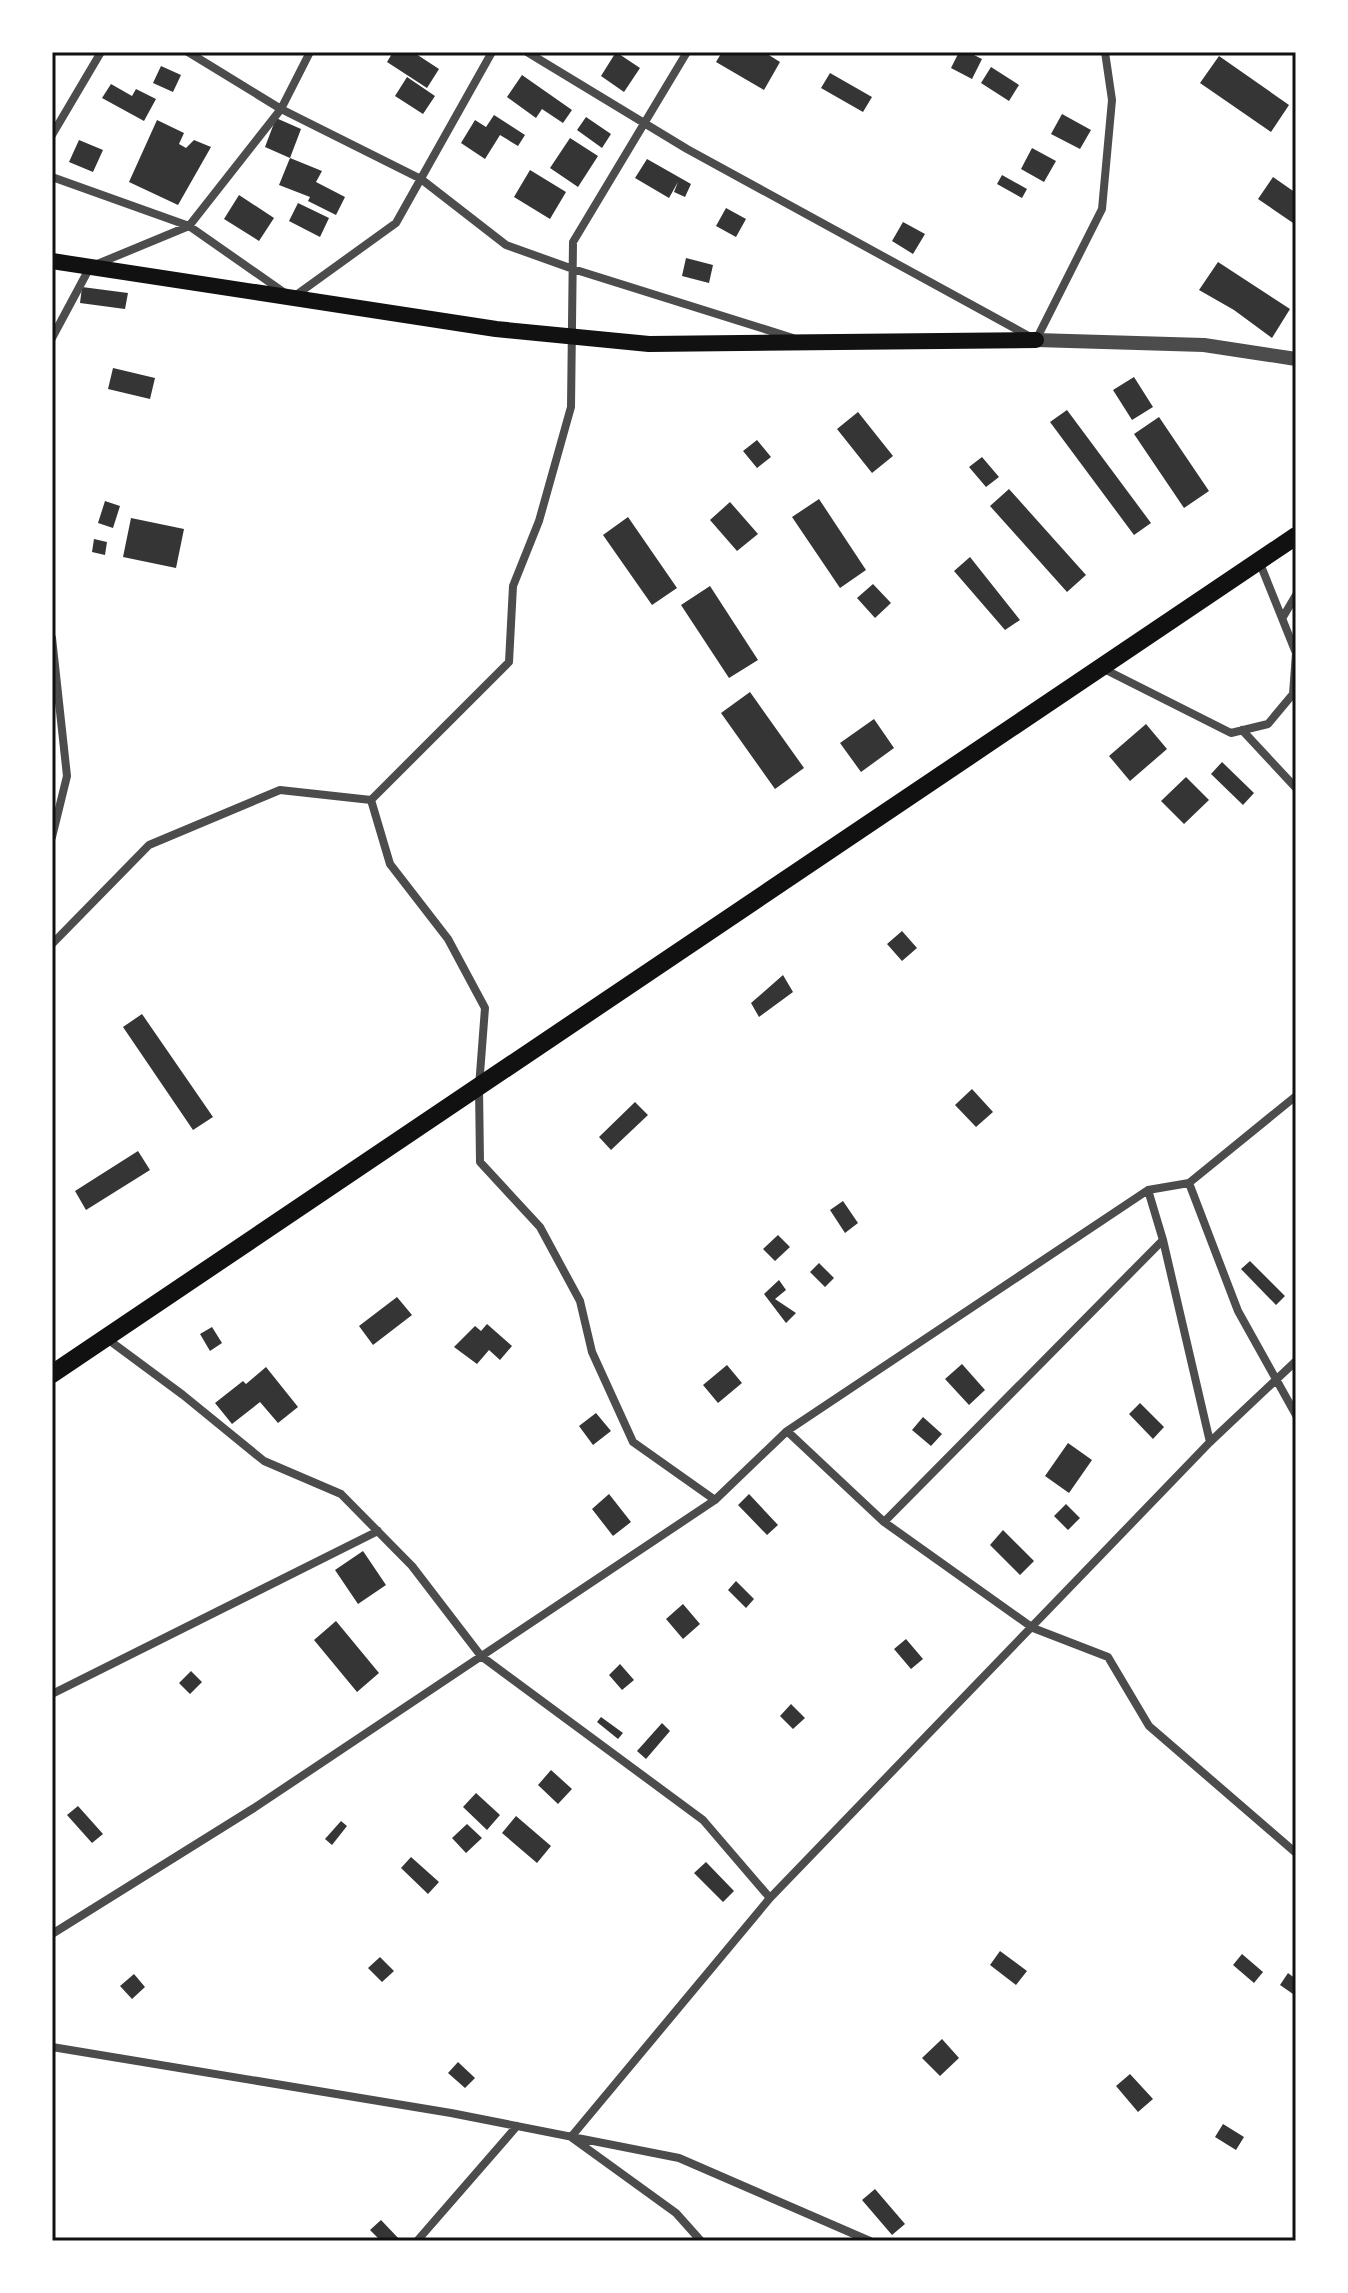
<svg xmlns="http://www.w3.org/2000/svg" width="1348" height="2293" font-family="Quicksand,sans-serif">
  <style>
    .building { fill: #353535 }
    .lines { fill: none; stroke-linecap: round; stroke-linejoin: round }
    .minor { stroke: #4c4c4c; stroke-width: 8 }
    .tertiary { stroke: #4c4c4c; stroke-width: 14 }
    .secondary { stroke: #111; stroke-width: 16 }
    .trunk { stroke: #111; stroke-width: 18 }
    .neatline { fill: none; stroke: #111; stroke-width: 3 }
  </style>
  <rect width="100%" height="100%" fill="#fff"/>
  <path class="building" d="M393 52H413L439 69 427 88 387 62Z
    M616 52 640 68 624 92 601 76Z
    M722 52H764L780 62 764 90 716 62Z
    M959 52H968L982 59 972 79 951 68Z
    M1219 56 1289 105 1271 132 1200 83Z
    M161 66 181 75 173 92 153 83Z
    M991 67 1019 85 1009 101 981 83Z
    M830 73 872 97 863 112 821 88Z
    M522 75 572 110 563 123 542 109 536 118 507 97Z
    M407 77 435 96 423 114 395 96Z
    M111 84 132 96 136 89 156 99 144 121 102 98Z
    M1062 114 1091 130 1080 149 1051 134Z
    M494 115 525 135 518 146 500 135 485 159 461 143 475 120 486 127Z
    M586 117 611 134 602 148 577 130Z
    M276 118 301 129 290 158 265 147Z
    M157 120 184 133 179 144 186 148 194 140 211 147 178 205 129 182Z
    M570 138 598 156 578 187 550 168Z
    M79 140 103 150 93 172 69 162Z
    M1032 148 1056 161 1044 182 1021 169Z
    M290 158 322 171 316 182 345 197 336 215 308 201 310 197 279 185Z
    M647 159 691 184 685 197 674 192 678 182 669 198 635 178Z
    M530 170 566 192 550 219 514 197Z
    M1002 175 1027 189 1022 198 997 184Z
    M1273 177 1296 193V225L1258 199Z
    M239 195 274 218 259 241 224 219Z
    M298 203 329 218 320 237 289 221Z
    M726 208 746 219 736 237 716 226Z
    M903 222 925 234 913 254 892 241Z
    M686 258 713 265 709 283 682 276Z
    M1218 262 1290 309 1272 338 1234 310 1199 290Z
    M82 287 128 293 125 309 80 303Z
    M113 368 155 378 150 399 108 389Z
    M1134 377 1153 407 1132 420 1113 390Z
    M1067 410 1151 523 1134 535 1050 422Z
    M858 412 893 456 872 473 837 429Z
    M1159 417 1209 491 1184 508 1134 434Z
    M757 440 771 457 757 468 743 451Z
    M982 457 999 477 986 487 969 467Z
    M1009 489 1086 575 1067 592 990 506Z
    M819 499 866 570 840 588 792 517Z
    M105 501 120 506 113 528 98 523Z
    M730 502 758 534 737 551 710 520Z
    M628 517 677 588 652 605 603 535Z
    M131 518 184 529 176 568 123 557Z
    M94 539 107 542 105 555 92 552Z
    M970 557 1020 620 1005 630 954 571Z
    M873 584 891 603 875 618 857 598Z
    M710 586 758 660 729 678 681 605Z
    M750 692 804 768 775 789 721 713Z
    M874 719 894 748 861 772 840 743Z
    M1146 724 1167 749 1130 781 1109 756Z
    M1222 762 1254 793 1243 805 1211 774Z
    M1186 777 1209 800 1184 824 1161 801Z
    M902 931 917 948 902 961 887 944Z
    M783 975 793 992 759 1017 751 1003Z
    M142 1014 213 1117 193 1130 123 1027Z
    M972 1089 993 1112 976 1127 955 1105Z
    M635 1102 648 1115 611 1150 599 1137Z
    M138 1151 150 1170 86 1210 75 1191Z
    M843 1201 858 1223 845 1233 830 1210Z
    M778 1235 790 1247 775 1261 763 1249Z
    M1250 1261 1285 1296 1276 1305 1241 1269Z
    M819 1263 834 1278 825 1287 810 1272Z
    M779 1280 786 1290 775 1299 796 1313 786 1323 764 1294Z
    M397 1297 412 1315 373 1345 359 1326Z
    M487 1324 512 1346 500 1360 489 1350 477 1364 454 1347 475 1326 481 1331Z
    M212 1327 222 1343 210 1351 200 1334Z
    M962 1364 985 1390 969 1405 945 1379Z
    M727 1365 742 1383 718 1403 703 1385Z
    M266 1367 298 1407 278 1423 260 1402 232 1424 215 1403 243 1381 246 1384Z
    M1140 1403 1164 1427 1153 1439 1129 1414Z
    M596 1413 611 1431 593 1445 579 1426Z
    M923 1417 942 1434 931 1446 912 1430Z
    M1068 1443 1092 1460 1069 1493 1045 1476Z
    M609 1494 631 1522 613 1536 592 1509Z
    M749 1494 778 1525 767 1535 738 1505Z
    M1066 1504 1080 1518 1068 1530 1054 1516Z
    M1003 1530 1034 1561 1020 1575 990 1545Z
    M363 1551 386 1585 358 1604 335 1570Z
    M736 1581 754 1599 746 1608 728 1590Z
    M683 1604 700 1624 683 1639 666 1619Z
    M336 1621 379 1673 357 1692 314 1640Z
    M906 1639 923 1659 911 1669 894 1649Z
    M620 1664 634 1680 622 1690 609 1675Z
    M191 1671 202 1682 190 1694 179 1683Z
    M791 1704 805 1718 793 1729 780 1716Z
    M601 1717 623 1733 618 1739 597 1722Z
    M662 1723 670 1731 646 1759 637 1751Z
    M551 1770 572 1789 558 1804 538 1785Z
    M476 1793 500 1815 487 1830 463 1807Z
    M78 1806 103 1834 92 1843 67 1815Z
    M516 1816 551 1846 537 1863 502 1833Z
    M341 1821 347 1826 332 1845 325 1839Z
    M467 1824 482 1838 466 1853 452 1838Z
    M411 1857 439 1882 428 1894 401 1868Z
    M706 1862 734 1891 723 1902 694 1873Z
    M1000 1951 1027 1971 1016 1985 990 1965Z
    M1242 1954 1263 1972 1254 1983 1233 1965Z
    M380 1957 394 1971 382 1982 368 1968Z
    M1288 1973 1296 1979V1991L1293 1994 1280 1985Z
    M134 1974 145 1987 132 1999 120 1986Z
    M942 2039 959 2058 940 2076 922 2058Z
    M458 2062 475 2078 465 2088 448 2073Z
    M1130 2074 1153 2099 1138 2112 1116 2086Z
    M1223 2124 1244 2137 1236 2150 1215 2137Z
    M875 2189 905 2224 892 2235 862 2200Z
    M381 2220 401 2241H381L370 2230Z"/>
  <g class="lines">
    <path class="minor" d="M188 52 281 109 421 179 506 245 573 269 793 338
      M527 52 687 149 1036 340 1102 209 1112 100 1105 52
      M687 52 573 242 571 407 539 521 513 586 509 662 371 800 390 864 448 939 485 1008 479 1087 480 1162 540 1227 580 1301 592 1352 633 1442 715 1500
      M52 135 101 52
      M52 177 189 226 292 298 396 223 492 52
      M52 338 90 267 189 226 281 109 310 52
      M1283 617 1296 595
      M52 638 67 776 52 837
      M1102 668 1231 733 1268 724 1293 694 1296 653 1259 561
      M1242 730 1296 788
      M52 944 149 845 280 790 371 800
      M1189 1183 1238 1311 1296 1415
      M1163 1240 1210 1442
      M106 1338 183 1395 264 1461 341 1494 412 1566 481 1656 703 1820 770 1898
      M787 1431 884 1522 1033 1628 1108 1657 1149 1726 1296 1853
      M884 1522 1163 1240 1148 1190
      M52 1694 378 1531
      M52 1934 254 1808 715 1500 787 1431 1148 1190 1189 1183 1296 1096
      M52 2047 451 2113 679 2158 870 2241
      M417 2241 517 2126
      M701 2241 676 2213 571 2137 770 1898 1210 1442 1296 1361"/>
    <path class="tertiary" d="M1036 340 1204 345 1296 359"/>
    <path class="secondary" d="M52 261 496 329 649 344 1036 340"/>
    <path class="trunk" d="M52 1374 1296 536"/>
  </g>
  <rect width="1348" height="2293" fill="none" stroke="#ffffff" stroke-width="108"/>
  <rect x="54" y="54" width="1240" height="2185" class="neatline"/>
</svg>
